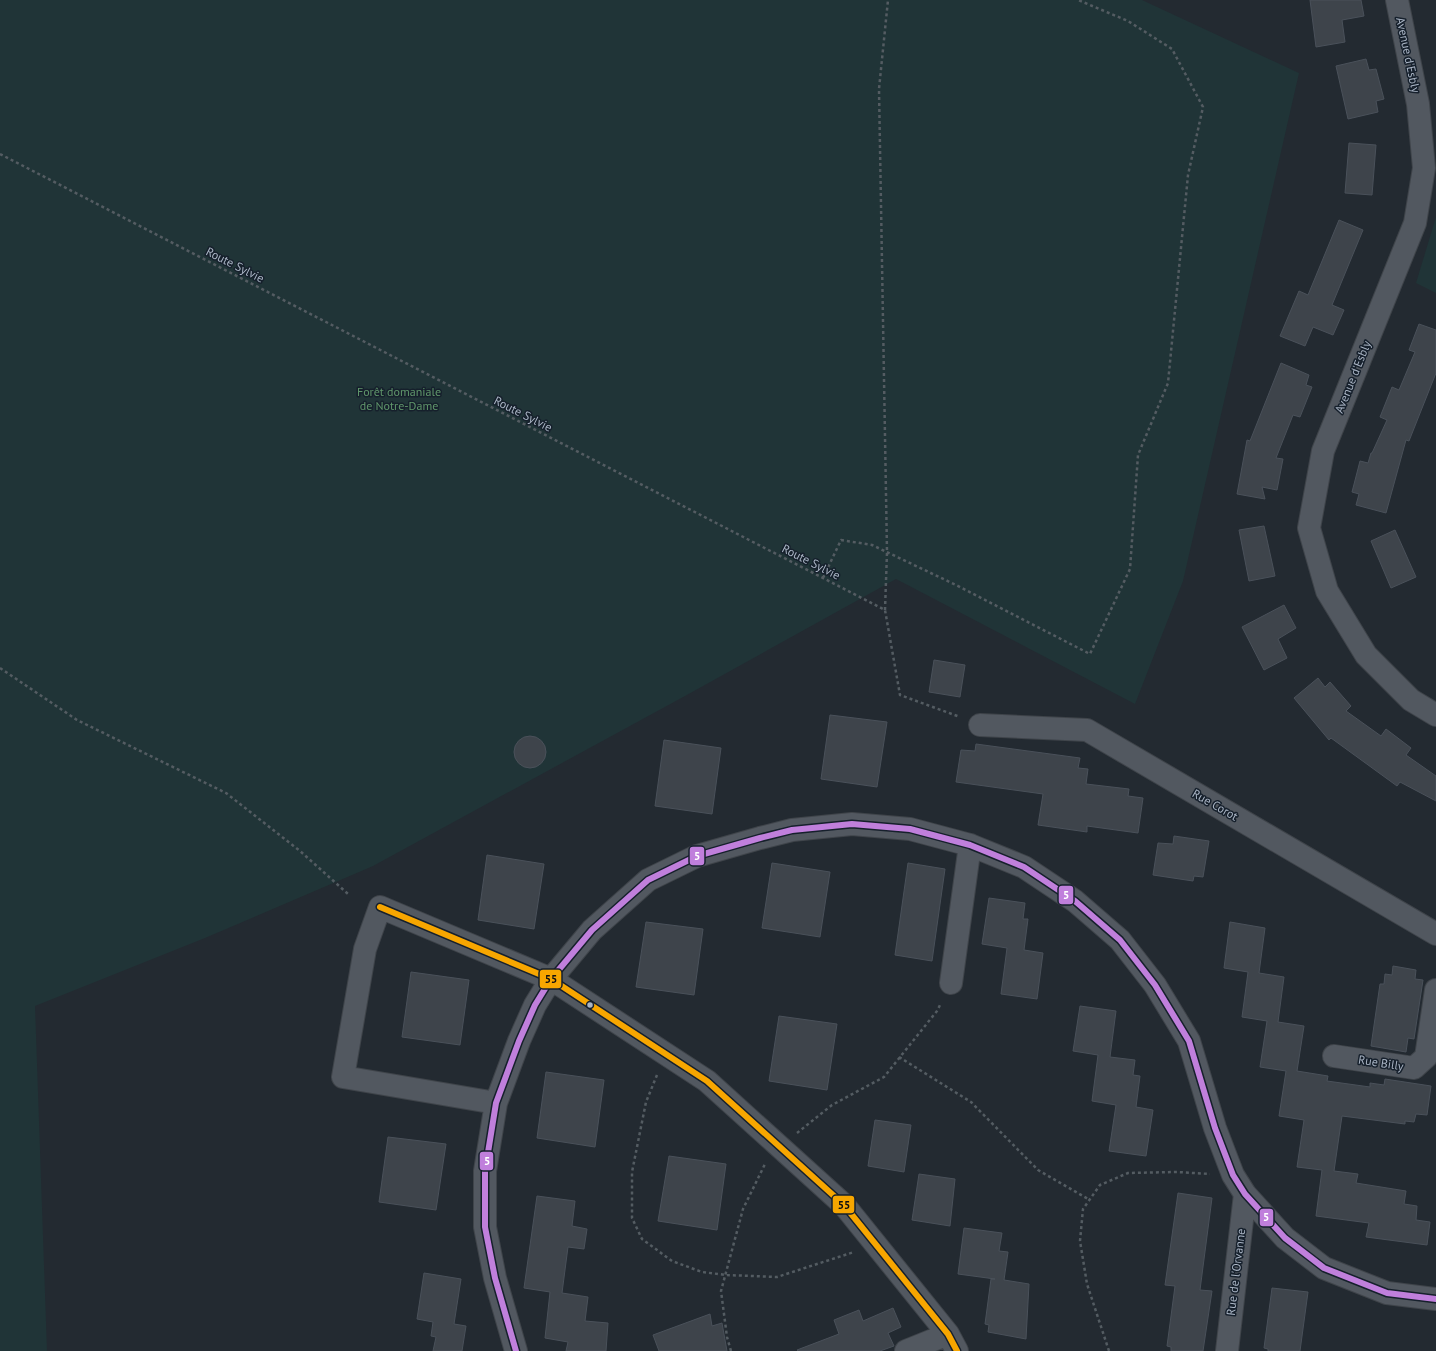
<svg xmlns="http://www.w3.org/2000/svg" width="1436" height="1351" font-family="'PT Sans',sans-serif">
  <style>
    .green { fill: #203437 }
    .building { fill: #3e444b; stroke: #4a515a }
    .lines { fill: none; stroke-linecap: round; stroke-linejoin: round }
    .minor-casing { stroke: #3f444a; stroke-width: 24 }
    .path { stroke: #545c62; stroke-width: 2.5; stroke-dasharray: 3 3; stroke-linecap: butt }
    .minor { stroke: #525860; stroke-width: 22 }
    .bus-1-casing { stroke: #16202c; stroke-width: 9 }
    .bus-2-casing { stroke: #16202c; stroke-width: 9 }
    .bus-1 { stroke: #f7a600; stroke-width: 6 }
    .bus-2 { stroke: #c07fdc; stroke-width: 6 }
    .bus-dot { fill: #aab5c5; stroke: #16202c; stroke-width: 1.5 }
    .labels { text-anchor: middle; stroke-width: 3; stroke-linejoin: round; paint-order: stroke }
    .street-label { font-size: 12px; fill: #aab5c5; stroke: #16202c }
    .park-label { font-size: 12px; fill: #60976b; stroke: #16202c }
    .line-badge { stroke: #16202c; stroke-width: 1.5 }
    .badge-label { font-size: 11px; text-anchor: middle; font-weight: bold; fill: #fff }
    .pale-badge-label { font-size: 11px; text-anchor: middle; font-weight: bold; fill: #111 }
  </style>
  <rect width="100%" height="100%" fill="#232a31"/>
  <path class="green" d="M0 0H1142L1299 73 1183 581 1135 704 896 579 685 696 373 866 205 938 35 1006 47 1351H0Z
    M1436 217V293L1416 283Z"/>
  <path class="building" d="M1310 0H1361L1364 16 1342 20 1345 42 1316 47Z
    M1366 59 1369 70 1376 69 1384 99 1376 101 1378 112 1348 119 1336 66Z
    M1349 143 1376 145 1372 195 1345 193Z
    M1339 220 1363 230 1332 305 1344 310 1333 335 1313 327 1305 346 1280 336 1299 291 1308 295Z
    M1419 324 1436 330V373L1409 441 1406 440 1386 513 1356 505 1359 494 1352 492 1360 461 1368 463 1371 453H1372L1387 420 1380 417 1392 387 1399 390 1415 352 1409 350Z
    M1281 363 1309 375 1306 385 1312 387 1300 417 1293 415 1276 458 1283 459 1277 490 1262 487 1265 499 1237 494 1247 440 1250 441Z
    M1264 526 1275 576 1249 581 1239 530Z
    M1395 530 1416 577 1391 588 1371 541Z
    M1284 605 1296 628 1278 639 1287 658 1264 670 1242 627Z
    M934 660 965 665 960 697 929 692Z
    M1318 678 1325 687 1330 682 1351 706 1346 711 1381 736 1386 729 1411 748 1406 755 1436 776V801L1400 782 1397 786 1331 738 1329 740 1294 698Z
    M830 715 887 722 877 787 821 779Z
    M514 752a16 16 0 1 1 32 0a16 16 0 1 1-32 0Z
    M664 740 721 748 712 814 655 806Z
    M976 744 1080 758 1078 768 1088 769 1086 784 1129 789 1128 796 1143 798 1138 833 1087 826V832L1038 825 1043 794 956 782 961 750 975 751Z
    M1174 836 1209 841 1203 877 1194 876 1193 881 1153 875 1158 843 1173 844Z
    M487 855 544 864 534 929 478 920Z
    M772 863 830 872 820 937 762 928Z
    M908 863 945 869 932 961 895 955Z
    M989 898 1025 903 1023 919H1028L1024 950 1043 953 1037 999 1001 994 1007 948 982 944Z
    M646 922 703 929 694 995 636 987Z
    M1230 922 1265 928 1259 973 1284 977 1278 1022 1304 1026 1297 1071 1328 1076 1327 1081 1370 1087V1083L1384 1085 1385 1079 1431 1086 1427 1115 1416 1114 1414 1122 1405 1121V1124L1342 1116 1334 1171 1358 1174 1356 1183 1406 1191 1404 1204 1417 1206 1416 1220 1430 1222 1427 1245 1366 1237 1369 1223 1316 1216 1322 1170 1297 1167 1304 1120 1279 1116 1286 1071 1260 1067 1267 1021 1242 1017 1248 972 1224 968Z
    M1393 966 1416 970 1415 979 1423 980 1414 1039 1408 1038 1406 1052 1371 1046 1380 984H1384L1385 974 1392 975Z
    M411 972 469 980 460 1045 402 1037Z
    M1080 1006 1116 1011 1110 1057 1135 1060 1133 1075 1140 1076 1136 1107 1153 1110 1146 1156 1109 1151 1116 1105 1092 1101 1098 1055 1073 1051Z
    M779 1016 837 1024 827 1090 769 1081Z
    M546 1072 604 1080 595 1147 537 1138Z
    M875 1120 911 1125 904 1172 868 1166Z
    M388 1137 446 1144 436 1210 379 1202Z
    M669 1156 726 1164 717 1230 658 1221Z
    M919 1174 955 1179 950 1226 912 1220Z
    M1178 1193 1212 1198 1200 1290 1212 1291 1203 1351H1171V1347L1167 1346 1175 1286 1165 1285Z
    M537 1196 575 1201 572 1226 587 1229 584 1249 568 1247 562 1293 588 1297 585 1321 608 1323 606 1351H566L568 1342 545 1338 550 1292 524 1288Z
    M964 1228 1002 1233 999 1251 1008 1252 1004 1280 1029 1284 1026 1339 988 1332 989 1325 985 1324 991 1279H995L958 1274Z
    M424 1273 461 1279 454 1324 466 1326 462 1351H433L436 1337 431 1336 433 1322 417 1319Z
    M1272 1288 1308 1292 1300 1351H1268V1349L1264 1348Z
    M893 1308 901 1327 888 1333 894 1346 880 1351H798L797 1350 839 1334 834 1320 859 1310 863 1321Z
    M710 1314 712 1326 722 1323 727 1351H659L653 1335Z"/>
  <g class="lines">
    <g class="minor-casing">
      <path id="minor" d="M1397 0 1418 104 1424 168 1415 223 1323 451 1309 528 1327 591 1366 655 1411 700 1436 715
        M980 725 1087 730 1436 934
        M951 983 970 845
        M1334 1056 1414 1068 1426 1057 1436 990
        M496 1103 343 1077 365 949 380 907 551 979 707 1081 844 1205 948 1334 957 1351
        M516 1351 495 1278 485 1227V1171L496 1103 519 1041 535 1005 551 979 592 930 648 880 697 856 760 838 792 830 852 824 910 829 970 845 1024 867 1075 901 1120 940 1155 985 1189 1041 1215 1128 1233 1175 1245 1194 1285 1238 1324 1268 1387 1293 1436 1299
        M906 1351 948 1334
        M1227 1351 1245 1194"/>
    </g>
    <path class="path" d="M0 154 885 610 900 695 960 717
      M823 578 841 540 872 545 956 585 1090 654 1130 569 1138 455 1168 383 1188 175 1203 107 1172 49 1128 21 1078 0
      M885 610 887 552 879 89 888 0
      M0 668 77 720 226 793 300 851 348 894
      M899 1057 971 1102 1038 1170 1090 1200
      M657 1075 646 1102 632 1172V1218L642 1239 672 1261 702 1272 726 1275 777 1277 854 1252
      M797 1133 832 1105 884 1077 937 1011 941 1003
      M731 1351 727 1337 721 1291 743 1209 765 1164
      M1109 1351 1087 1284 1080 1241 1083 1209 1100 1185 1128 1173 1177 1172 1210 1174"/>
    <use href="#minor" class="minor"/>
    <g class="bus-1-casing">
      <path id="bus-1" d="M380 907 551 979 707 1081 844 1205 948 1334 957 1351"/>
    </g>
    <g class="bus-2-casing">
      <path id="bus-2" d="M516 1351 495 1278 485 1227V1171L496 1103 519 1041 535 1005 551 979 592 930 648 880 697 856 760 838 792 830 852 824 910 829 970 845 1024 867 1075 901 1120 940 1155 985 1189 1041 1215 1128 1233 1175 1245 1194 1285 1238 1324 1268 1387 1293 1436 1299"/>
    </g>
    <use href="#bus-1" class="bus-1"/>
    <use href="#bus-2" class="bus-2"/>
  </g>
  <circle class="bus-dot" cx="590" cy="1005" r="3.5"/>
  <g class="labels">
    <g class="street-label">
      <text transform="translate(1408 55) rotate(78)" y="4">Avenue d'Esbly</text>
      <text transform="translate(235 265) rotate(27)" y="4">Route Sylvie</text>
      <text transform="translate(1353 377) rotate(-68)" y="4">Avenue d'Esbly</text>
      <text transform="translate(523 414) rotate(27)" y="4">Route Sylvie</text>
      <text transform="translate(811 562) rotate(27)" y="4">Route Sylvie</text>
      <text transform="translate(1215 805) rotate(30)" y="4">Rue Corot</text>
      <text transform="translate(1381 1063) rotate(9)" y="4">Rue Billy</text>
      <text transform="translate(1236 1272) rotate(-83)" y="4">Rue de l'Orvanne</text>
    </g>
    <g class="park-label">
      <text x="399" y="396">Forêt domaniale<tspan x="399" dy="14">de Notre-Dame</tspan></text>
    </g>
  </g>
  <g class="line-badge">
    <rect x="689" y="846" width="16" height="20" rx="4" fill="#c07fdc"/>
    <rect x="1058" y="885" width="16" height="20" rx="4" fill="#c07fdc"/>
    <rect x="539" y="969" width="23" height="20" rx="4" fill="#f7a600"/>
    <rect x="479" y="1151" width="15" height="20" rx="4" fill="#c07fdc"/>
    <rect x="832" y="1195" width="23" height="19" rx="4" fill="#f7a600"/>
    <rect x="1259" y="1208" width="15" height="19" rx="4" fill="#c07fdc"/>
  </g>
  <g class="badge-label">
    <text x="697" y="860">5</text>
    <text x="1066" y="899">5</text>
    <text x="487" y="1165">5</text>
    <text x="1266" y="1221">5</text>
  </g>
  <g class="pale-badge-label">
    <text x="551" y="983">55</text>
    <text x="844" y="1209">55</text>
  </g>
</svg>
